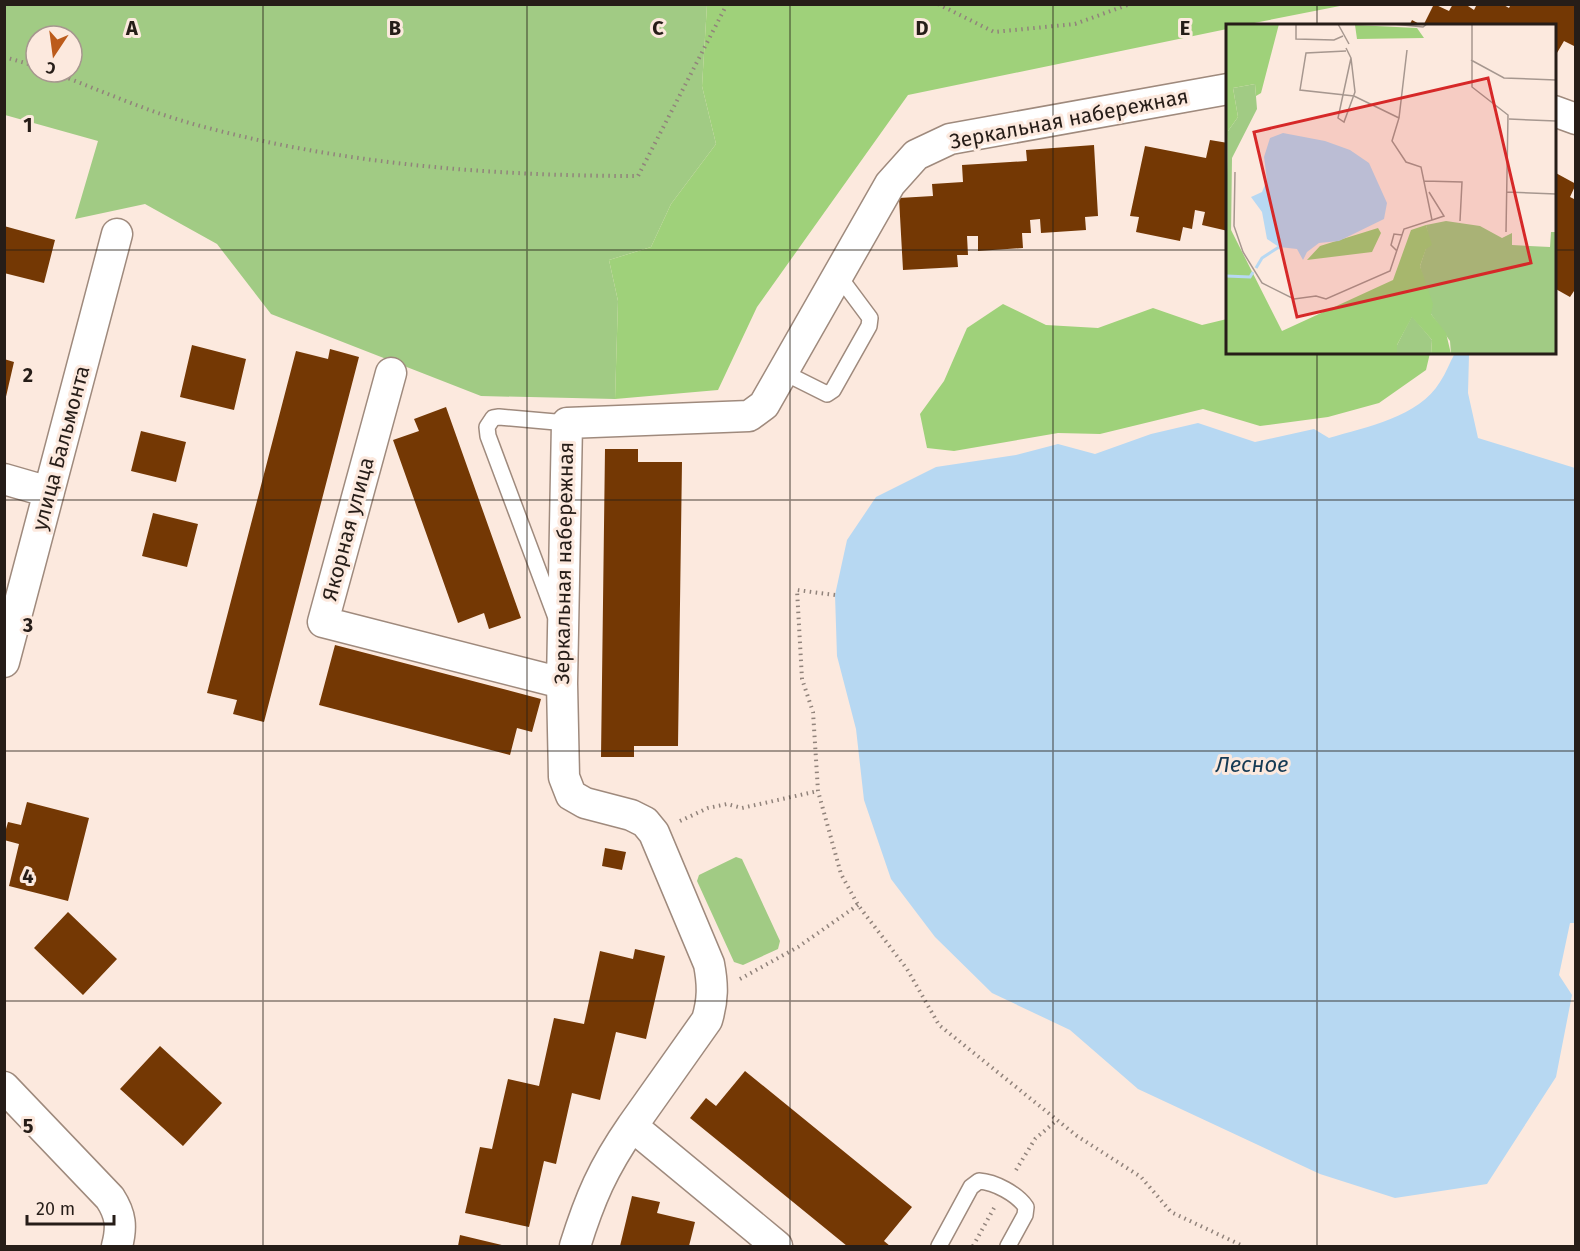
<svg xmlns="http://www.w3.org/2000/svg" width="1580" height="1251" font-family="'Fira Sans',sans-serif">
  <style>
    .green { fill: #a1cb84; fill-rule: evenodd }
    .forest { fill: #9fd17a }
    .water { fill: #b7d8f2 }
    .building { fill: #743804 }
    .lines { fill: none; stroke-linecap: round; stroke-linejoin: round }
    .service-casing { stroke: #9f8a7d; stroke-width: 18 }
    .minor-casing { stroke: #9f8a7d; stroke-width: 33 }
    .path { stroke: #91837b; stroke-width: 4; stroke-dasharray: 1.5 4.5; stroke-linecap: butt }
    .service { stroke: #fff; stroke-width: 15 }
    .minor { stroke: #fff; stroke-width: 30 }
    .grid { fill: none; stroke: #261d18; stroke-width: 1.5; stroke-opacity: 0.55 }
    .labels { text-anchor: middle; stroke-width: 6; stroke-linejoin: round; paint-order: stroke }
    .street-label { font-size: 21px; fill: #261d18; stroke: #fce9de }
    .water-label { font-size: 22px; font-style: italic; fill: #153a54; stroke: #fce9de }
    .inset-river { fill: none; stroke: #b7d8f2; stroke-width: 3 }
    .inset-road { fill: none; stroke: #a6978f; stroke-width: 1.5 }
    .view { fill: #d62828; fill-opacity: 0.15; stroke: #d62828; stroke-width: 3 }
    .inset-edge { fill: none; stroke: #261d18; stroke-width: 3 }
    .grid-label { font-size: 20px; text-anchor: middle; font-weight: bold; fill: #261d18; stroke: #fce9de; stroke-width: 6; stroke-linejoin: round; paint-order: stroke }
  </style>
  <rect width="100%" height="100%" fill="#fce9de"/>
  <path class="green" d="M4 5H707L702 86 716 144 671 204 651 247 609 260 618 301 615 399 481 396 271 314 217 244 145 204 75 219 98 141 5 115ZM36 36H72V72H36Z
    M736 857 742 859 780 941 778 949 743 965 734 962 697 881 699 875Z"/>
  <path class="forest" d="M707 5V4L1345 5 1244 25 1228 26 1227 29 908 95 757 307 718 390 615 399 618 301 609 260 651 247 671 204 716 144 702 86Z
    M1003 304 1046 325 1098 328 1153 308 1202 325 1227 319 1228 352 1430 353 1426 370 1379 403 1328 417 1260 426 1203 409 1100 434 1058 433 954 451 927 448 920 414 944 381 967 328Z"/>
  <path class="water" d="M1455 353 1469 355 1468 393 1478 438 1575 468 1576 923H1570L1559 975 1572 995 1556 1077 1487 1184 1395 1198 1320 1174 1138 1089 1070 1030 992 993 935 937 891 879 864 800 856 729 837 656 835 595 847 540 876 497 936 467 1016 455 1058 444 1095 454 1151 434 1198 423 1255 442 1314 429 1329 438C1366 427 1419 417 1440 382 1446 373 1450 362 1455 353Z"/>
  <path class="building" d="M1434 4 1449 11 1453 4H1465L1474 10 1477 4H1502L1509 8 1511 4H1576V47L1564 41 1554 58V26H1423Z
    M1412 20 1423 26H1409Z
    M1210 140 1228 143V231L1202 225 1205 212 1195 210 1192 229 1183 227 1180 241 1136 232 1139 217 1130 216 1145 146 1206 158Z
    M1094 145 1098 216 1085 217 1086 230 1041 233 1040 219 1030 220 1031 233H1022L1023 248 978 251V236H967L968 255H957L958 267 903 270 899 198 933 196 932 184 963 182 962 165 1027 161 1026 150Z
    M1554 172 1576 184 1570 197 1576 200V288L1570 297 1554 288Z
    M4 226 55 240 44 283 4 273Z
    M192 345 246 359 234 410 180 397Z
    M330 349 359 357 264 722 233 714 237 700 207 693 296 351 328 359Z
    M4 359 14 362 5 401H4Z
    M446 407 521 618 489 629 484 613 458 623 393 440 419 431 414 419Z
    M141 431 186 442 176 482 131 471Z
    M605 449H638V462H682L678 746H634V757H601Z
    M153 513 198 524 187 567 142 556Z
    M335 645 541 699 532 732 517 728 510 755 319 705Z
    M27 802 89 818 68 901 9 886 19 844 4 840V836L8 822 21 825Z
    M605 848 626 852 622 870 602 866Z
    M68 912 117 959 83 995 34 948Z
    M635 949 665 956 646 1039 616 1032 600 1100 572 1093 556 1164 544 1161 529 1227 465 1213 480 1147 492 1149 508 1079 539 1086 554 1018 584 1024 600 951 633 959Z
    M160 1046 222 1103 183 1146 120 1089Z
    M745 1071 912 1207 884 1241 890 1246H847L690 1118 706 1098 716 1106Z
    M632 1196 660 1202 657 1213 695 1222 689 1246H620Z
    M460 1235 506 1246H458Z"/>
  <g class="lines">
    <g class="service-casing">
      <path id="service" d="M783 372 827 394 833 390 869 326 870 318 838 275
        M555 615 488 436 487 427 493 418 499 417 567 423
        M939 1246 971 1187 979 1181C995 1182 1017 1194 1026 1207L1025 1215 1008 1246"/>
    </g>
    <g class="minor-casing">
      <path id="minor" d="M1554 111 1576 119
        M391 373 323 622 562 683
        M4 479 49 492
        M4 662 117 234
        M4 1087 110 1198C121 1215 122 1227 117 1246
        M575 1246C590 1198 603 1168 632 1126
        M777 1246 632 1126 707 1020C713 1000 713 985 709 964L654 833 645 822 631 815 585 803 571 795 564 777 562 683 567 423 749 416 764 405 890 184 916 155 950 139 1228 89"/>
    </g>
    <path class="path" d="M938 4 994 32 1075 24 1130 4
      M4 57 36 66
      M52 72C100 90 148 112 197 125 340 164 490 176 638 176L727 4
      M835 595 797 590 802 679 813 712 818 791 841 874 858 905 907 969 939 1025 1077 1136 1141 1177 1171 1212 1243 1246
      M680 821 708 808 727 804 742 808 818 791
      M740 979 798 947 858 905
      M1016 1170 1035 1139 1057 1120
      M973 1246 994 1208"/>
    <use href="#service" class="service"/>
    <use href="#minor" class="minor"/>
  </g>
  <path class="grid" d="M263 4V1246M527 4V1246M790 4V1246M1053 4V1246M1317 4V26M4 250H1228M1554 250H1576M1317 352V1246M4 500H1576M4 751H1576M4 1001H1576"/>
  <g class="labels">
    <g class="street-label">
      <text transform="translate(1069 119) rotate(-11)" y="7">Зеркальная набережная</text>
      <text transform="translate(61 448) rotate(-75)" y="7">улица Бальмонта</text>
      <text transform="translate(348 529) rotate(-75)" y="7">Якорная улица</text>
      <text transform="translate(564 563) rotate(-89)" y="7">Зеркальная набережная</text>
    </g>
    <g class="water-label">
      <text x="1252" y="772">Лесное</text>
    </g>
  </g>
  <g transform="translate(1226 24)">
    <rect width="330" height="330" fill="#fce9de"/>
    <path d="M29 60 31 85 6 134 5 212 0 196 2 107 12 93 7 64ZM220 197 254 202 276 214 286 209V221L324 223 325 208H330V330H225L224 317 205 290 194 242 203 215 200 201ZM186 292 206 316 205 330H171V321Z" fill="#a1cb84"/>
    <path d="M0 0H53L35 69 30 72 29 60 7 64 12 93 2 107 0 165ZM129 1 191 4 198 14 131 15ZM0 196 56 307 167 256 185 206 200 201 206 221 200 225 194 242 207 280 205 290 220 309 225 330H205L206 316 186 293 171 321V330H0ZM152 204 155 209 146 228 81 236 94 222Z" fill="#9fd17a"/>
    <path d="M57 109 99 117 124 126 143 139 161 179 158 195 113 217 93 219 81 228 77 236 71 225 53 223 41 215 36 188 25 173 36 168 41 156 38 133 44 114Z" fill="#b7d8f2"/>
    <path class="inset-river" d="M30 244 36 234 53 223M0 252 24 253 27 248"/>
    <path class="inset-road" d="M70 0V15L108 16 117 12M112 0 123 20M167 0 197 3 201 0M246 0V63L282 91 280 208M120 24 125 34 112 94 118 98 129 68 125 34M245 36 278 54 330 56M173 94 181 26M283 95 330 97M9 148 8 202 17 228 36 259 68 275 90 272 100 275 164 247 178 205 206 196 195 143 180 138 166 117 173 94 128 72 74 66 80 29 120 27M198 157 236 158 234 197M203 168 218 192 206 196M281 168 330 170M171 227 165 221 168 210 176 211"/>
    <path class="view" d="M262 54 305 239 71 293 28 108Z"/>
    <rect width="330" height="330" class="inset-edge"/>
  </g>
  <g class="grid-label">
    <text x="132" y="35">A</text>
    <text x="395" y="35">B</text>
    <text x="658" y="35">C</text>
    <text x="922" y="35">D</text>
    <text x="1185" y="35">E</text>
    <text x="28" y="132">1</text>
    <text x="28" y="382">2</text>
    <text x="28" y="632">3</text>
    <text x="28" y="883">4</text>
    <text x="28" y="1133">5</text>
  </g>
  <rect width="1580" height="1251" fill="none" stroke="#261d18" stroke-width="12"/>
  <g transform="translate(54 54) rotate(193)"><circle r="28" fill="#fce9de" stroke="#a6978f" stroke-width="1.5"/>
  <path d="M0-4.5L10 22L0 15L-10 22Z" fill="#bc5b1b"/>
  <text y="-9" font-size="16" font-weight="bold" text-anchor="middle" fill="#261d18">С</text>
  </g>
  <path d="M27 1215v9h87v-9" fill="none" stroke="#261d18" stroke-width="3"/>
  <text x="36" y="1215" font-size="18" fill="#261d18" stroke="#fce9de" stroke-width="4.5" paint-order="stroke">20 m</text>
</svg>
